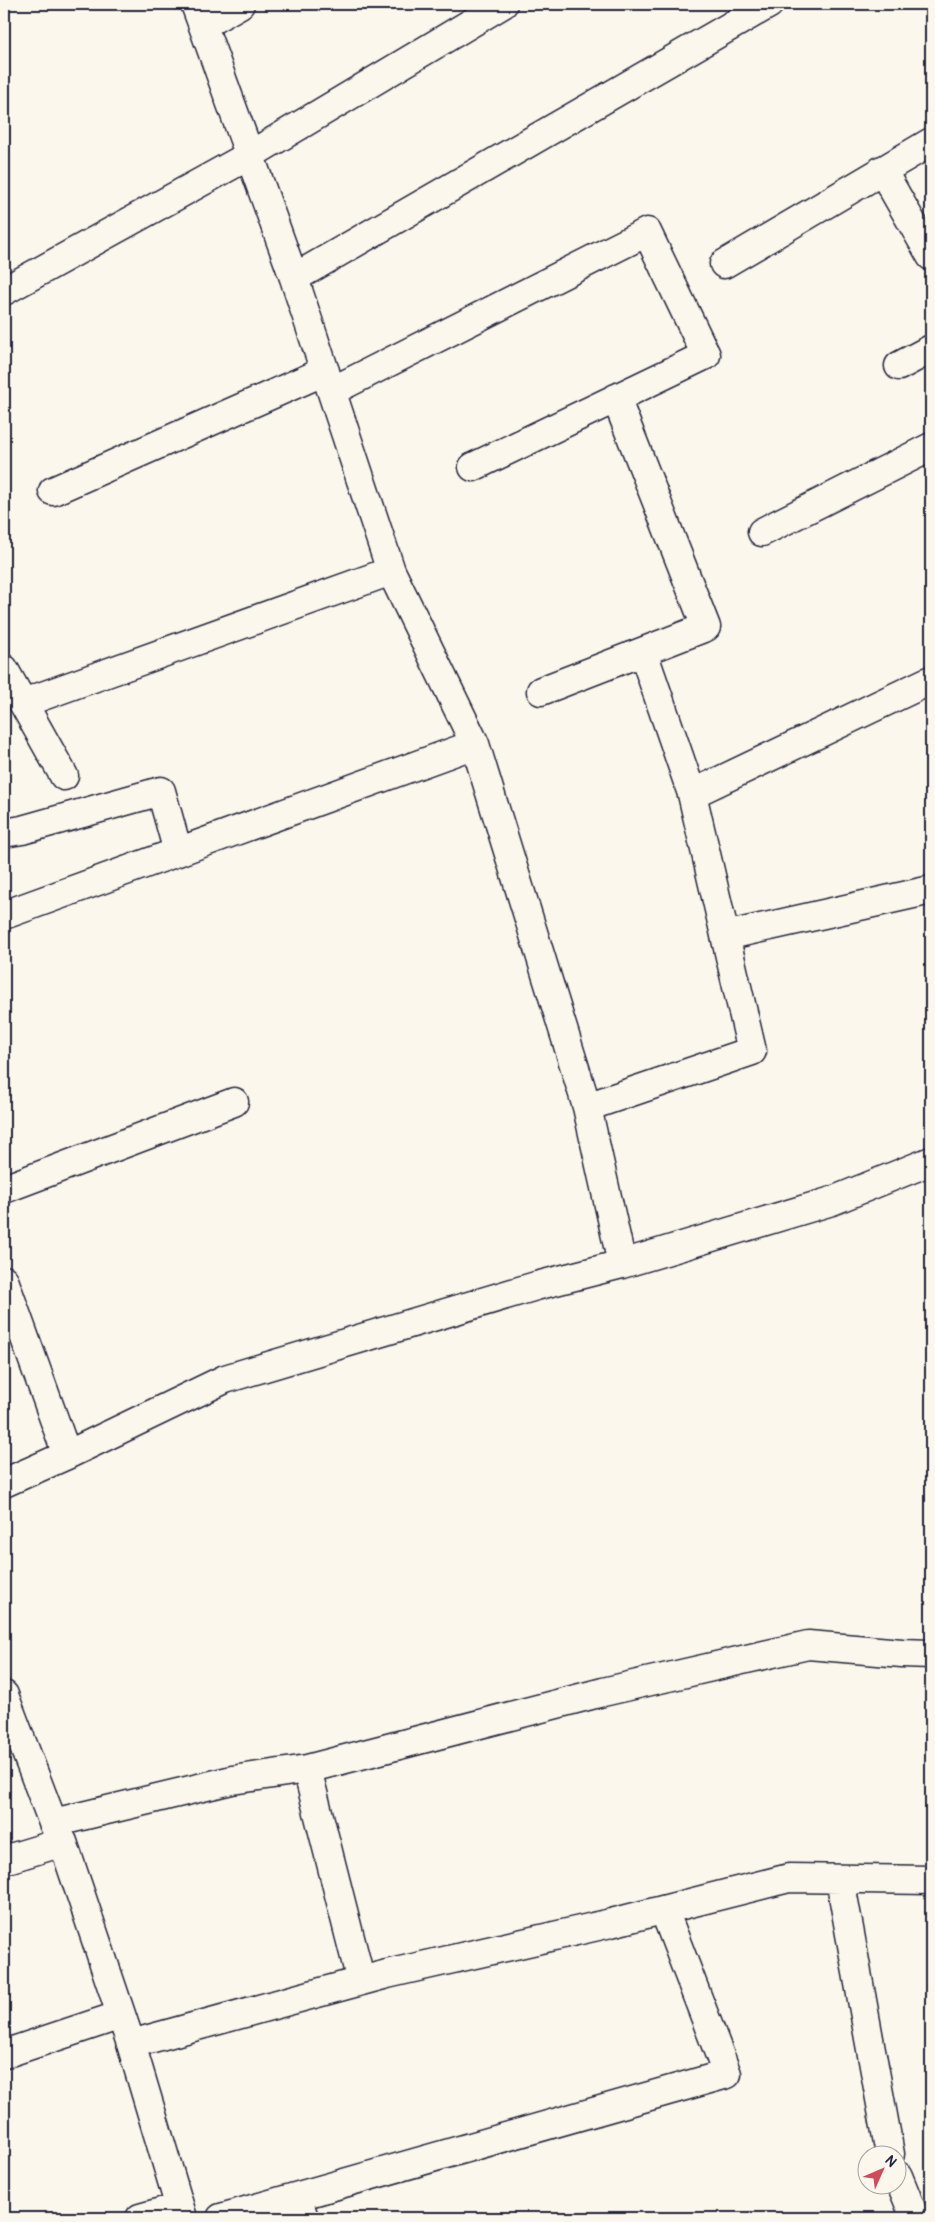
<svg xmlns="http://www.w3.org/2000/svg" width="935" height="2222" font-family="Pangolin,sans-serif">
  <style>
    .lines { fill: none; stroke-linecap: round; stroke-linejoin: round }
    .minor-casing { stroke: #22223b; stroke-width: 31 }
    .minor { stroke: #fbf7ec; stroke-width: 28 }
  </style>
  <rect width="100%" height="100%" fill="#fbf7ec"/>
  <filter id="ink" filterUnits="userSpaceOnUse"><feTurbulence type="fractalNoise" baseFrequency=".02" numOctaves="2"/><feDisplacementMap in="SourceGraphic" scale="10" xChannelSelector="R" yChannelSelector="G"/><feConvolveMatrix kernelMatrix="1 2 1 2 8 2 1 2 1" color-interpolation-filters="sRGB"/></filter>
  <g filter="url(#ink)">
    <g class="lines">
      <g class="minor-casing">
        <path id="minor" d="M195 4 294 278 391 571 475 744 587 1107 622 1264
          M203 25 240 4
          M882 170 931 256
          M724 264 931 142
          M294 278 769 4
          M4 291 250 155 503 4
          M899 366 931 349
          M332 391 647 232 706 355 473 467
          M53 491 325 371
          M762 532 931 447
          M4 669 64 776
          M541 691 706 627 616 398
          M23 703 391 571
          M692 794 931 680
          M4 833 22 830 161 791 178 852
          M4 915 475 744
          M725 936 931 890
          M587 1107 752 1051 692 794 643 652
          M4 1189 234 1102
          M4 1280 67 1455
          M4 1483 67 1455 225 1379 536 1286 622 1264 832 1201 931 1161
          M4 1695 53 1823 63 1842 131 2044 183 2218
          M53 1823 232 1780 307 1769
          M4 1860 63 1842
          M840 1879 890 2154
          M361 1981 307 1769 603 1692 808 1645 902 1653 931 1654
          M131 2044 387 1974 611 1923 789 1878 931 1880
          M4 2054 121 2015
          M898 2176 915 2218
          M297 2197 304 2218
          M140 2218 179 2207
          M221 2218 727 2074 664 1910"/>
      </g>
      <use href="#minor" class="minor"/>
    </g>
  </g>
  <rect width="935" height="2222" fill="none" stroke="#fbf7ec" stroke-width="20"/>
  <rect x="10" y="10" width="915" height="2202" fill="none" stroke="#22223b" stroke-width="2" filter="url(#ink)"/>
  <g transform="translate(882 2170) rotate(45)"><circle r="24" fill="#fbf7ec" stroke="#a4a2a5"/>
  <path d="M0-4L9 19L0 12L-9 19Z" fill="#d1495b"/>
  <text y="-8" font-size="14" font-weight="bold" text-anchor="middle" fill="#22223b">N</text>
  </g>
</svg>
